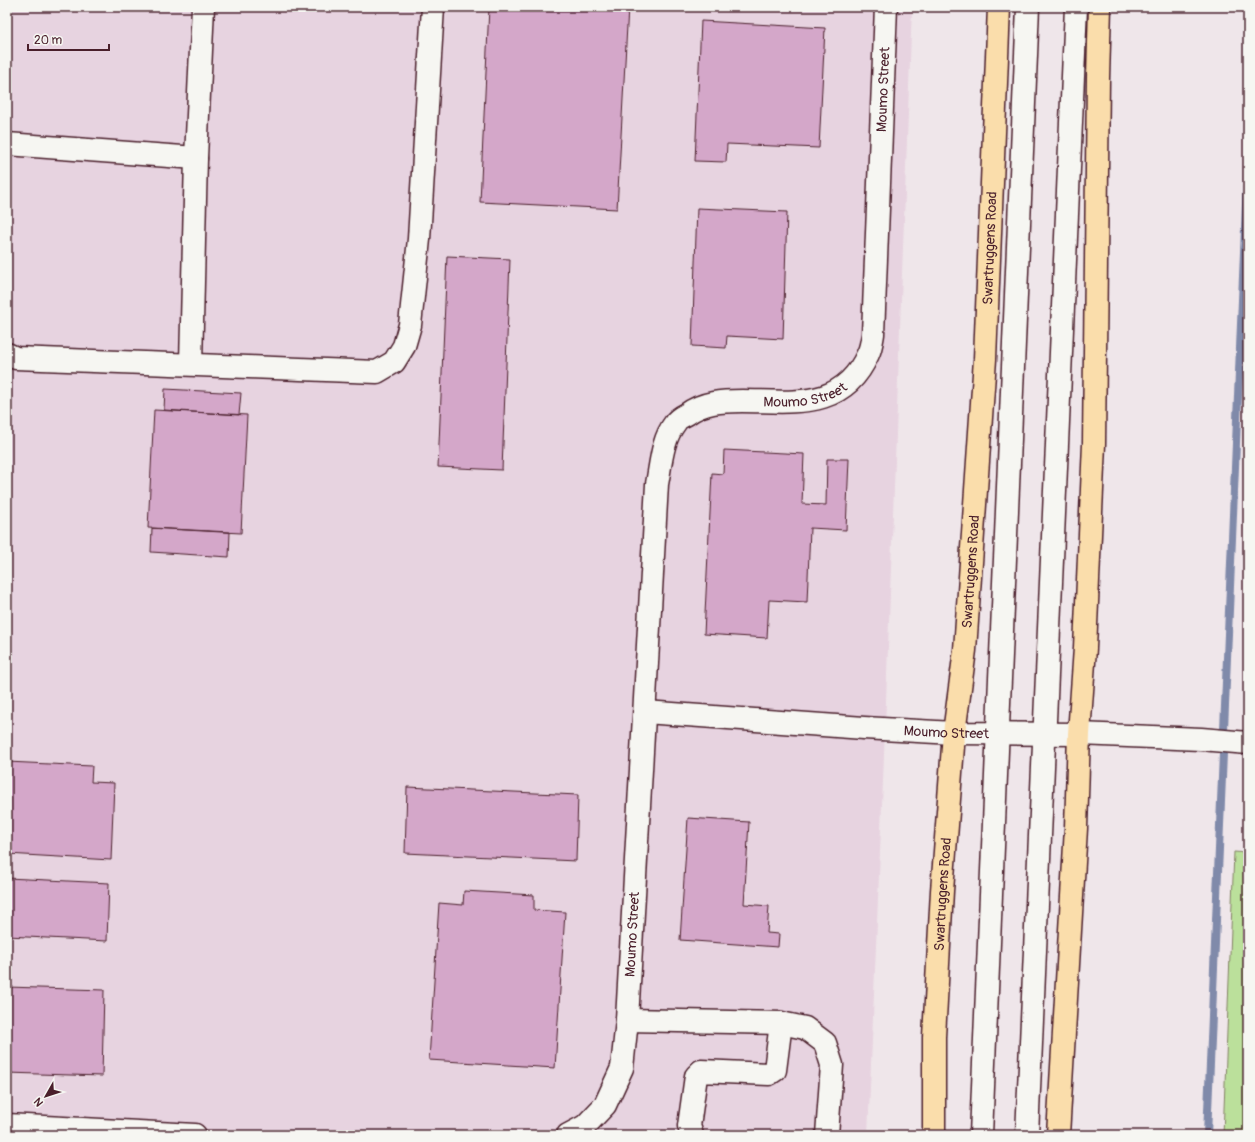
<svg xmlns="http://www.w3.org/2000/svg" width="1255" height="1142" font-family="Pangolin,sans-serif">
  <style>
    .built { fill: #e7d3e0 }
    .green { fill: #bbe09b; stroke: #828063 }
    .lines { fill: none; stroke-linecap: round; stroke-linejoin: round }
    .stream { stroke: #808aaa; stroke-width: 8 }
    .building { fill: #d4a7c9; stroke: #4a1f2b }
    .minor-casing { stroke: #4a1f2b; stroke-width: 25 }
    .major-casing { stroke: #4a1f2b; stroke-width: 25 }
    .minor { stroke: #f6f6f2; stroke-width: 22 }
    .major { stroke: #faddab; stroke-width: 22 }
    .labels { text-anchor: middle; stroke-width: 3; stroke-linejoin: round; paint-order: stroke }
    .street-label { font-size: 14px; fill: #4a1f2b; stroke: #f6f6f2 }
  </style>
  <rect width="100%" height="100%" fill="#efe6ea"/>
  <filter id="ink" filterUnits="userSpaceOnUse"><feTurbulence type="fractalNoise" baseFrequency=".025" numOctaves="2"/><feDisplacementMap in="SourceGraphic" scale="8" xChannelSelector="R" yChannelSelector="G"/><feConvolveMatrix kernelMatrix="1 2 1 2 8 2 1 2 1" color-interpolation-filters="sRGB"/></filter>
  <g filter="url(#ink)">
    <path class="built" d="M7 7H912L883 781 868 1135H7Z"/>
    <path class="green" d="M1234 852 1248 853V1135H1223Z"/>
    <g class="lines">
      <path class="stream" d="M1207 1135 1248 157"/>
    </g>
    <path class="building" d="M489 7H628L617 209 480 202Z
      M701 21 825 28 819 148 727 144 726 162 695 161Z
      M697 208 787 212 783 339 727 336 726 348 692 346Z
      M447 256 510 259 502 470 438 467Z
      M165 389 241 393 239 415 164 410Z
      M154 410 247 415 241 533 148 528Z
      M724 450 804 454 802 504 826 505 827 459H849L846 530 810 528 807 602 769 600 767 638 704 634 712 473 723 474Z
      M152 528 230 532 229 557 151 552Z
      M7 762 92 766 91 782 114 783 111 860 7 854Z
      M407 787 578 795 576 861 405 853Z
      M688 818 749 822 744 904 769 906 767 933 779 934 778 947 680 940Z
      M7 878 109 883 107 941 7 936Z
      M464 891 534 895V910L565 912 555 1068 429 1060 439 903 463 905Z
      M7 987 104 990 102 1076 7 1073Z"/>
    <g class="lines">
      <g class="minor-casing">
        <g id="minor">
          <path d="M7 144 196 158"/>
          <path d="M7 354 16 358 377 372 394 362 404 346 410 325 419 239 433 7"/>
          <path d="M191 364 196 158 203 7"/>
          <path id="s1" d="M645 712 864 728 954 733 1079 734 1201 739 1248 743"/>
          <path d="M627 1020 781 1023 805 1028 825 1043 832 1065 827 1135"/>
          <path d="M7 1125 195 1135"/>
          <path id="s2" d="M568 1135 585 1126 605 1105 622 1068 627 1020 657 484C661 463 662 440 675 423 677 419 683 416 687 414 703 402 722 401 742 401 793 401 843 411 868 354 871 348 872 340 873 334L886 7"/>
          <path d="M692 1135 689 1126 696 1076 701 1071 769 1074 775 1070 781 1023"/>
          <path d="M981 1135 1028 7"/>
          <path d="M1027 1135 1076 7"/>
        </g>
      </g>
      <g class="major-casing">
        <g id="major">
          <path id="s3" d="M934 1135V1037L942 891 954 733 965 650 985 359 999 7"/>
          <path d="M1058 1135 1076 828 1079 734 1085 648 1094 444 1098 78 1100 7"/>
        </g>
      </g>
      <use href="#minor" class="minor"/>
      <use href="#major" class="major"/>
    </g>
  </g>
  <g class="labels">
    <g class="street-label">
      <text dy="5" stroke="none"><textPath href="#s2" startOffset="1222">Moumo Street</textPath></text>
      <text dy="5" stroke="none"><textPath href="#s3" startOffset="889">Swartruggens Road</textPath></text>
      <text dy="5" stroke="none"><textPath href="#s2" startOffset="875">Moumo Street</textPath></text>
      <text dy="5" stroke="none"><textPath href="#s3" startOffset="565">Swartruggens Road</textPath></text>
      <text dy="5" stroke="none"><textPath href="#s1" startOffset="302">Moumo Street</textPath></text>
      <text dy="5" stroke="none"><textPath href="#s3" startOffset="241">Swartruggens Road</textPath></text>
      <text dy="5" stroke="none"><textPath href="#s2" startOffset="223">Moumo Street</textPath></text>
    </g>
  </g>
  <rect width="1255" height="1142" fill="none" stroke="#f6f6f2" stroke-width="24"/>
  <rect x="12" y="12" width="1231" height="1118" fill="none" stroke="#4a1f2b" stroke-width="1.5" filter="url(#ink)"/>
  <g transform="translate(46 1096) rotate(231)" stroke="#f6f6f2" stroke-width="3" paint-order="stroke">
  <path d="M0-3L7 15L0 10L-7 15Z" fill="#4a1f2b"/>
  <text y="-6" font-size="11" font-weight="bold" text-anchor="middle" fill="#4a1f2b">N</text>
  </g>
  <path d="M28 44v6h81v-6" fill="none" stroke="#4a1f2b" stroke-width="2"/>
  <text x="34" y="44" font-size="12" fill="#4a1f2b" stroke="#f6f6f2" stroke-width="3" paint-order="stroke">20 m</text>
</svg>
